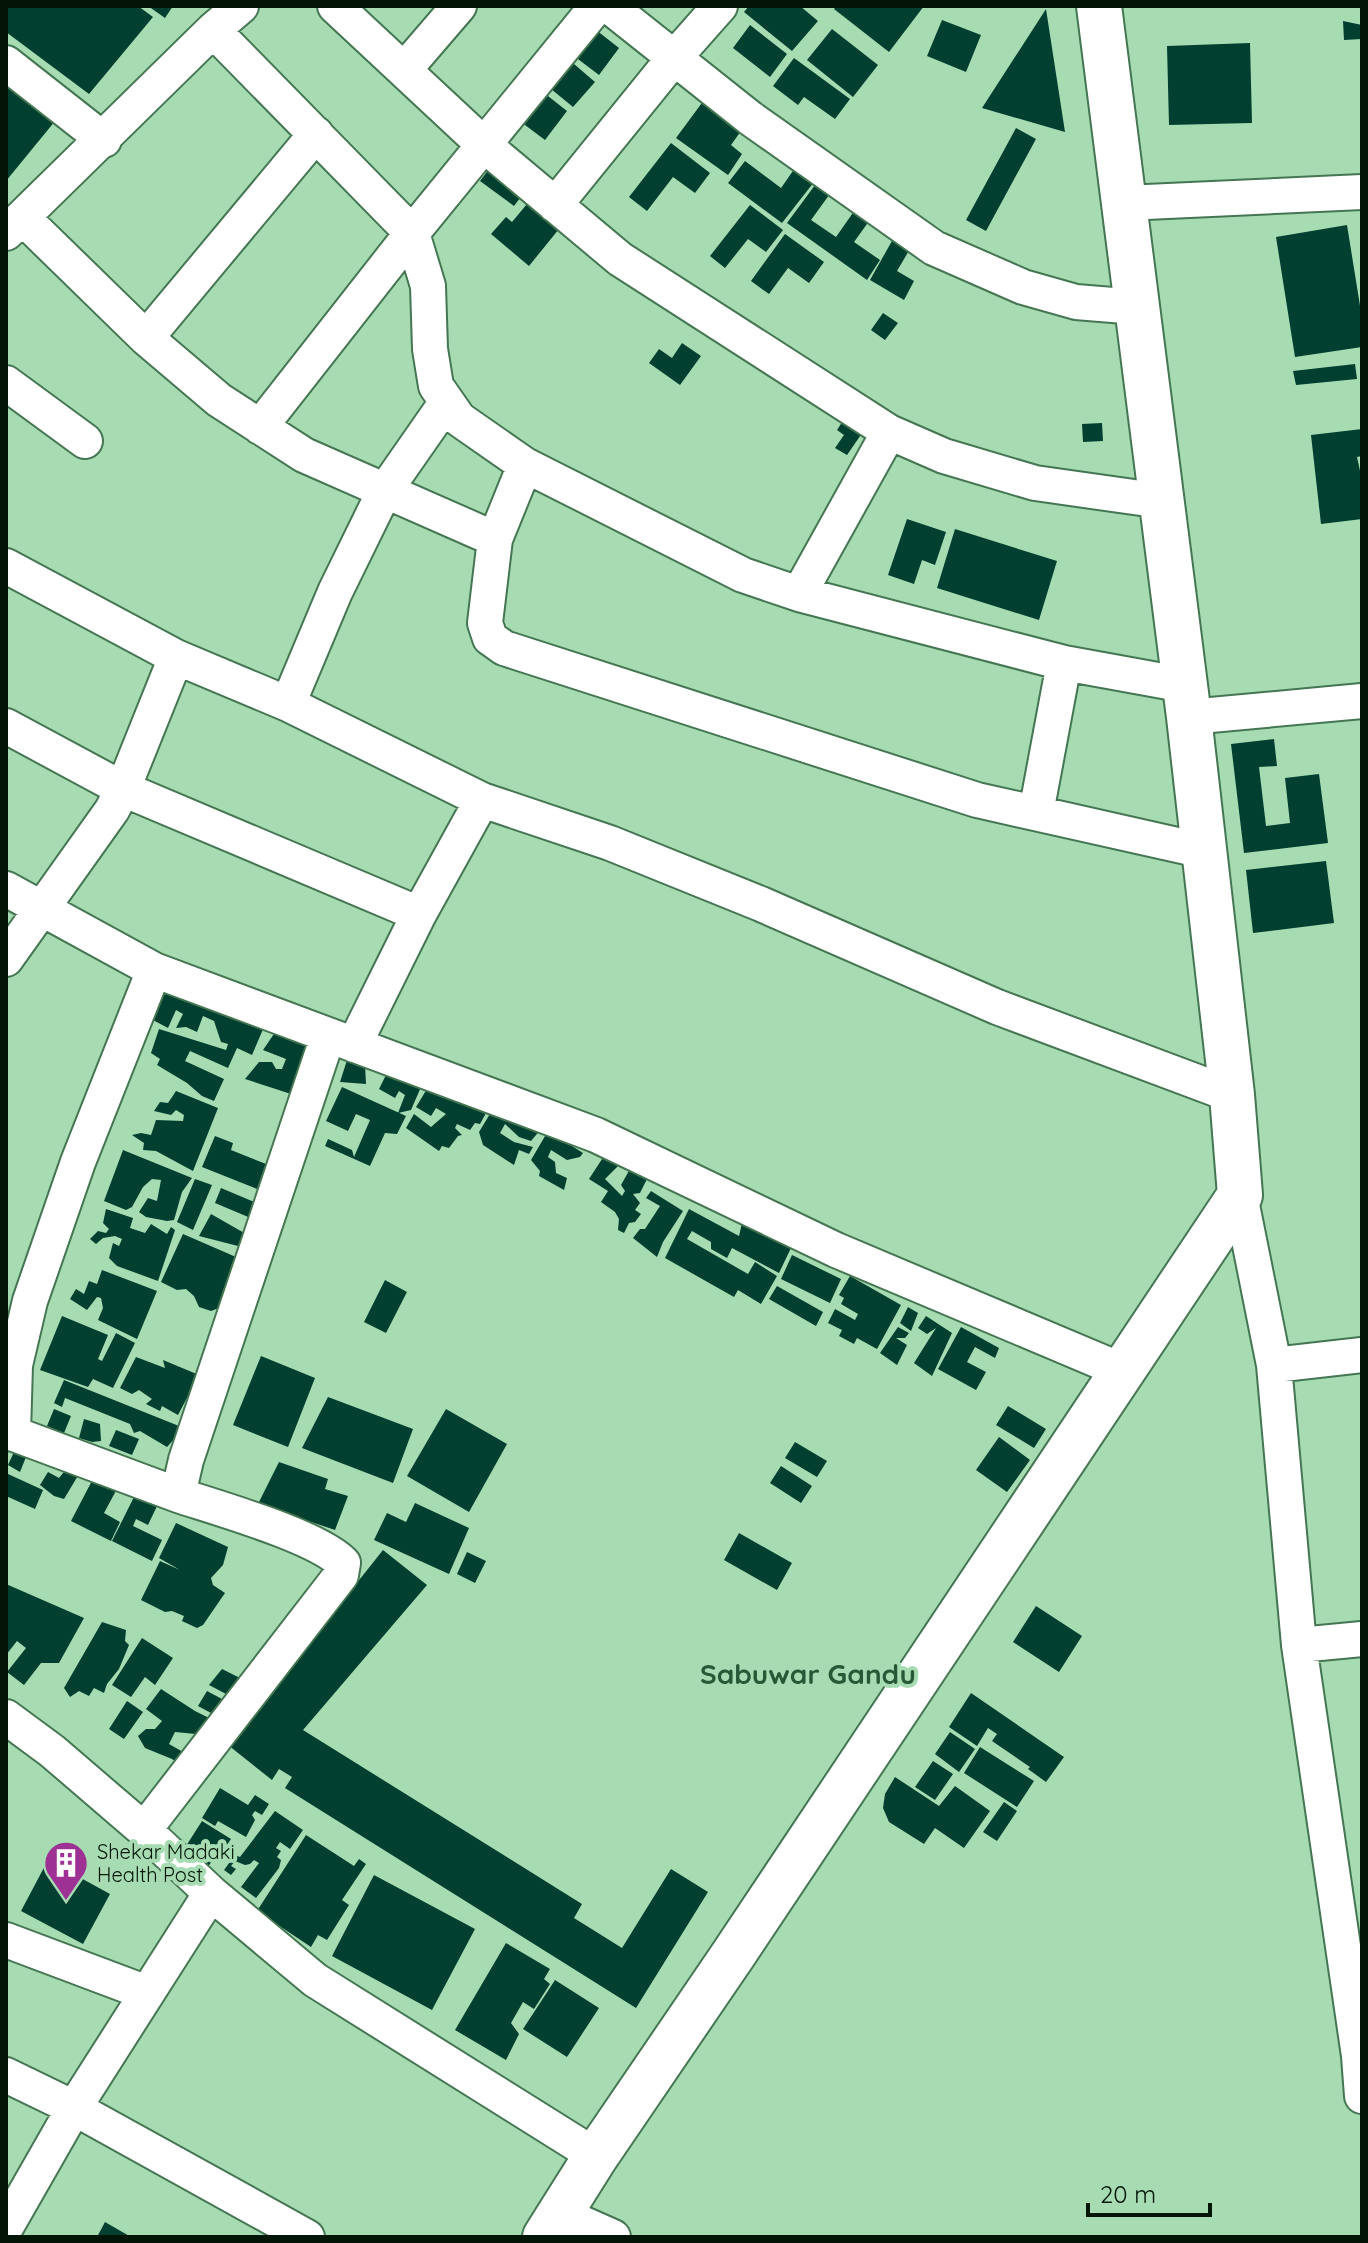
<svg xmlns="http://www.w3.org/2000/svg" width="1368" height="2243" font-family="Quicksand,sans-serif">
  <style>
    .building { fill: #013f30 }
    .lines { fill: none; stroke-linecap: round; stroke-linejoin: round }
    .street-casing { stroke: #447652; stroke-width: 38 }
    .secondary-casing { stroke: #447652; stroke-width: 48 }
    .street { stroke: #fff; stroke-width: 34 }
    .secondary { stroke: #fff; stroke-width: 44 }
    .labels { text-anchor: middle; stroke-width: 8; stroke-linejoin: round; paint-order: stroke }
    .poi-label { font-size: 20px; fill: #021507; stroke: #a7dcb3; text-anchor: start }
    .district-label { font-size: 28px; font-weight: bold; fill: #275937; stroke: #a7dcb3 }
  </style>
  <rect width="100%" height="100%" fill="#a7dcb3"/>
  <path class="building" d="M6 6H138L153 17 89 94 6 32Z
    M148 6H173L165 18Z
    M749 6H800L818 21 792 51 744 12Z
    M836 6H924L889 52 834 9Z
    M1046 9 1065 132 982 108Z
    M942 20 981 35 966 72 927 56Z
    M1343 21 1362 25V39L1344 40Z
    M750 25 787 54 770 77 733 48Z
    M591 26 619 48 599 75 570 53Z
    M832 29 878 65 853 97 807 60Z
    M1250 43 1252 123 1169 125 1167 46Z
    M567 58 595 82 573 107 545 84Z
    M794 58 850 99 835 119 804 97 798 105 773 86Z
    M6 77 60 115 6 181Z
    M539 89 567 111 545 140 517 119Z
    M707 96 746 124 731 145 742 154 728 175 676 138Z
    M1016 128 1036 139 986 231 966 220Z
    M671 143 710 173 695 193 673 177 647 211 629 197Z
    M745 161 781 188 795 168 814 182 782 223 728 183Z
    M493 164 526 190 514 206 480 181Z
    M818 181 832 191 811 220 836 237 857 207 872 217 854 242 880 260 867 280 787 223Z
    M532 198 563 224 529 266 491 234 506 217 512 222Z
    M750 205 783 230 766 252 748 239 725 268 710 256Z
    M1347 225 1362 318V347L1295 357 1276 237Z
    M897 232 914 242 897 271 914 281 904 300 870 280Z
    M785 234 824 262 809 283 788 268 769 294 751 281Z
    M883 313 898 323 885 340 871 330Z
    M682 343 701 356 680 385 649 363 659 349 672 358Z
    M1355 364 1357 379 1296 385 1293 371Z
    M848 413 867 426 847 455 835 448 844 435 837 430Z
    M1102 423 1103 441 1083 442 1082 424Z
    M1362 429V456L1357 457 1362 480V519L1321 524 1311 435Z
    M907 519 946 532 935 565 922 560 914 584 888 575Z
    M955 529 1057 561 1039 620 937 588Z
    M1274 739 1277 766 1259 767 1266 826 1290 823 1285 778 1319 774 1328 843 1244 853 1231 744Z
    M1326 861 1334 923 1253 933 1246 870Z
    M167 984 264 1027 252 1055 237 1048 228 1068 190 1051 185 1061 224 1079 214 1101 202 1096 187 1083 157 1065 160 1059 151 1053 159 1029 226 1050 228 1044 221 1042 214 1021 203 1016 197 1032 186 1027 176 1028 183 1014 176 1010 168 1028 151 1019Z
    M276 1031 307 1041 291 1094 245 1079 259 1062H272L276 1069H282L286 1059 263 1050Z
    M348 1057 365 1064 366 1084 340 1082Z
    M387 1073 421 1087 411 1110 398 1113 405 1095 399 1091 395 1098 379 1089Z
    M342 1087 406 1116 397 1134 385 1133 370 1166 325 1146 328 1139 352 1150 354 1157 370 1120 356 1114 348 1131 326 1121Z
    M427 1089 476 1106 486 1113 480 1124 475 1123 470 1130 457 1124 455 1128 462 1135 458 1136 449 1148 442 1146 439 1151 406 1128 414 1114 431 1127 446 1114 436 1108 431 1116 416 1107Z
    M176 1091 218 1108 193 1171 156 1151 143 1150 144 1143 132 1135 141 1133 151 1135 156 1120 183 1121 184 1115 176 1110 171 1115 154 1111 160 1102 168 1103Z
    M493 1109 541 1129 531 1141 519 1137 505 1124 500 1133 514 1142 533 1147 529 1154 519 1150 514 1165 483 1145 479 1132Z
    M548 1131 583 1153 580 1157 567 1160 551 1150 548 1157 555 1162 556 1173 567 1178 564 1190 539 1176 540 1171 531 1160Z
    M215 1136 233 1143 231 1150 266 1164 257 1189 202 1167Z
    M123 1150 192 1178 182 1192 174 1220 167 1221 146 1217 139 1212 148 1198 157 1201 161 1180 152 1179 143 1187 132 1207 126 1210 104 1201Z
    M604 1156 618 1166 605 1179 622 1196 625 1191 621 1185 630 1169 647 1179 640 1193 633 1194 640 1203 635 1210 641 1214 635 1222 629 1223 624 1233 618 1230 619 1219 615 1212 601 1202 608 1191 589 1179Z
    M195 1179 212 1185 193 1230 177 1222Z
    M221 1188 259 1204 253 1219 215 1203Z
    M651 1191 683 1211 663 1242 657 1257 633 1238 640 1229H645L660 1206 646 1198Z
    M106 1209 133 1218 130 1228 145 1233 151 1224 167 1234 171 1227 175 1230 158 1281 117 1266 109 1258 113 1243 119 1246 122 1239 115 1236 103 1238 96 1244 90 1239 98 1231 106 1233 109 1229 103 1223Z
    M689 1209 739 1236 742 1223 791 1248 779 1273 732 1248 727 1258 711 1249V1242L692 1231 687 1239 748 1274 755 1262 777 1276 761 1304 738 1290 734 1297 665 1258Z
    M211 1214 246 1234 238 1246 199 1236Z
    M183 1234 236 1257 219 1308 211 1311 199 1307 194 1296 186 1289 177 1290 161 1282Z
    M792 1255 841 1279 830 1303 781 1279Z
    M102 1270 157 1291 137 1339 98 1320 103 1308 101 1298 97 1297 87 1310 70 1299 76 1289 84 1294 89 1281 97 1284Z
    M850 1276 901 1305 877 1349 857 1338 854 1344 839 1336 842 1330 828 1323 835 1309 855 1320 858 1314 841 1304 844 1298 839 1295Z
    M385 1280 407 1292 386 1333 364 1322Z
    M777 1286 823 1312 816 1326 769 1299Z
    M908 1307 918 1313 911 1331 900 1323Z
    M62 1316 108 1335 98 1359 102 1361 116 1333 135 1343 113 1388 93 1379 88 1387 40 1370Z
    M926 1316 952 1333 932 1376 914 1363 936 1328 927 1334 918 1328Z
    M898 1327 909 1333 905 1338H896L907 1345 897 1365 880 1353Z
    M961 1327 999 1348 995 1358 975 1347 967 1362 986 1372 976 1390 938 1369Z
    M261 1356 315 1378 288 1447 233 1425Z
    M136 1357 165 1368 163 1360 199 1375 178 1415 162 1406 160 1411 146 1404 152 1399 139 1390 132 1394 120 1388Z
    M64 1380 184 1428 167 1447 140 1431 134 1433 130 1424 65 1398 62 1407 54 1403Z
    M328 1397 413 1429 393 1483 302 1448Z
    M1008 1406 1046 1429 1034 1448 996 1425Z
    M54 1409 71 1416 64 1433 47 1426Z
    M446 1409 507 1444 469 1512 407 1476Z
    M84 1419 100 1424 101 1441 92 1442 79 1438Z
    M116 1430 139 1439 132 1455 109 1446Z
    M999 1437 1030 1460 1007 1492 976 1470Z
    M795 1442 827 1461 817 1477 785 1458Z
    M14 1452 26 1457 20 1472 8 1465Z
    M279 1462 328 1479 325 1489 348 1496 335 1530 258 1504Z
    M781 1466 812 1486 801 1503 770 1483Z
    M68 1467 79 1474 64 1499 54 1496 40 1485 48 1472 59 1478Z
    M8 1474 43 1490 35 1509 6 1496Z
    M95 1475 118 1487 104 1513 120 1522 111 1541 71 1521Z
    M135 1495 157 1506 148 1525 136 1519 133 1526 162 1540 152 1561 112 1541Z
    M415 1503 469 1528 449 1574 374 1540 387 1513 406 1522Z
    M176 1523 228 1547 223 1565 211 1578 213 1585 225 1593 203 1625 197 1628 182 1621 184 1616 172 1611 165 1612 141 1600 160 1561 180 1570 159 1558Z
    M739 1533 792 1563 777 1590 724 1560Z
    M383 1550 427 1585 303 1730 582 1904 574 1918 622 1948 671 1869 708 1892 636 2008 285 1788 292 1777 279 1769 272 1780 228 1745Z
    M467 1552 486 1561 475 1583 457 1574Z
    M6 1584 84 1618 59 1663H41L24 1685 7 1672 26 1648 17 1641 6 1655Z
    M1036 1606 1082 1636 1059 1672 1013 1642Z
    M102 1622 126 1630 125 1641 129 1645 119 1669 107 1684 104 1693 94 1688 89 1696 79 1691 70 1697 64 1688Z
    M142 1638 173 1658 155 1685 145 1677 131 1697 112 1685Z
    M222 1669 252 1684 228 1695 209 1685Z
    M161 1689 195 1711 221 1724 192 1741 196 1734 175 1732 169 1744 183 1752 186 1768 172 1759 145 1748 138 1736 146 1729H155L162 1721 146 1709Z
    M207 1691 235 1706 224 1720 198 1706Z
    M971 1693 1064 1757 1046 1782 1028 1769 1030 1767 992 1741 997 1734 988 1728 977 1746 949 1727Z
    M127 1701 143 1712 124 1739 109 1729Z
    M950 1732 975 1749 959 1772 935 1754Z
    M980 1747 1034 1781 1017 1807 964 1773Z
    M933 1761 953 1774 935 1800 915 1787Z
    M895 1777 939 1806 955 1786 990 1811 964 1848 935 1828 924 1844 889 1822 883 1808 885 1794Z
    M220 1788 248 1805 255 1795 269 1804 262 1815 255 1811 252 1815 255 1820 246 1837 218 1821 215 1826 202 1818Z
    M1004 1802 1017 1811 997 1841 983 1832Z
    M275 1811 303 1830 290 1849 280 1842 276 1848 281 1851 277 1857 281 1860 279 1868 256 1898 241 1887 259 1863 254 1860 250 1864 245 1865 235 1861 231 1866 236 1869 231 1875 224 1870 235 1855 240 1857Z
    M202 1821 231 1839 218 1858 210 1853 207 1858 212 1861 203 1874 179 1857Z
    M306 1835 354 1866 359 1859 366 1864 342 1900 349 1905 327 1940 318 1935 311 1947 257 1911Z
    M48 1860 110 1894 83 1944 21 1911Z
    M374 1875 475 1929 432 2010 332 1956Z
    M506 1943 550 1969 544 1979 550 1984 534 2009 523 2002 511 2023 519 2034 506 2060 455 2030Z
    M555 1980 599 2008 567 2057 523 2029Z
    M105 2222 131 2237H97Z"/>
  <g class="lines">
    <g class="street-casing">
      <path id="street" d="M335 6 484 145 620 259 889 432 944 456 1035 483 1162 501
        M609 6 750 118 934 248 1023 287 1076 302 1137 307
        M213 30 412 233 428 286 430 349 436 386 459 419 525 465 743 575 799 594 1064 663 1185 685
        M6 63 104 140
        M404 70 459 6
        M1124 203 1362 192
        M555 205 674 58 720 6
        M23 218 146 338 219 400 304 455 495 539
        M6 233 213 30 241 6
        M146 338 316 134
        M6 383 85 441
        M260 427 412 233 597 6
        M525 465 495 539 485 623 490 638 504 648 977 800 1204 851
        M6 566 176 657 288 704 482 800 610 843 761 904 997 1007 1232 1095
        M799 594 889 432
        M288 704 335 592 384 492 446 403
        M1189 717 1362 701
        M6 726 123 789 419 914
        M1036 813 1064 663
        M6 889 154 970 596 1135 836 1250 1123 1371
        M6 959 112 810 123 789 176 657
        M354 1045 419 914 482 800
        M1240 1195 1274 1365 1299 1645 1359 2056 1362 2096
        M1274 1365 1362 1355
        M6 1431 178 1495 186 1460 328 1036
        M13 1434 15 1365 30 1301 78 1162 154 970
        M1299 1645 1362 1639
        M6 1717 52 1751 144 1830 211 1893 315 1980 596 2156
        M144 1830 341 1575 343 1563C317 1536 217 1508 178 1495
        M6 1940 147 1993
        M6 2075 74 2108 307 2237
        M561 2214 613 2237
        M6 2227 74 2108 211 1893"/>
    </g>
    <g class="secondary-casing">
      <path id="secondary" d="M545 2237 596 2156 733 1955 1240 1195 1232 1095 1189 717 1099 6"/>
    </g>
    <use href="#street" class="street"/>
    <use href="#secondary" class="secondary"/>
  </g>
  <defs>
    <g id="building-pin" transform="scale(2.3)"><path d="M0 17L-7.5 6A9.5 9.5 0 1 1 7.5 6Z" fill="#9d3294" stroke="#a7dcb3"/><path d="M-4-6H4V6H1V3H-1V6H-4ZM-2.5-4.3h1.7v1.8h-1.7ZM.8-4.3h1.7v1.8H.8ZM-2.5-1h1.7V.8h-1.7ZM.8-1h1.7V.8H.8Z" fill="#fff"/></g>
  </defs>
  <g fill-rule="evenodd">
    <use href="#building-pin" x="66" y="1863"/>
  </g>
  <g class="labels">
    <g class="poi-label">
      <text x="97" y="1859">Shekar Madaki<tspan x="97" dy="23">Health Post</tspan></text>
    </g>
    <g class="district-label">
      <text x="808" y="1684">Sabuwar Gandu</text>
    </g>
  </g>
  <rect width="1368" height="2243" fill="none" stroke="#021507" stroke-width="16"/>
  <path d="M1088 2203v12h122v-12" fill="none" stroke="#021507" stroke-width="4"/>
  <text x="1100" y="2203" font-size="24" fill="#021507" stroke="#a7dcb3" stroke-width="6" paint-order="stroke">20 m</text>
</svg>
